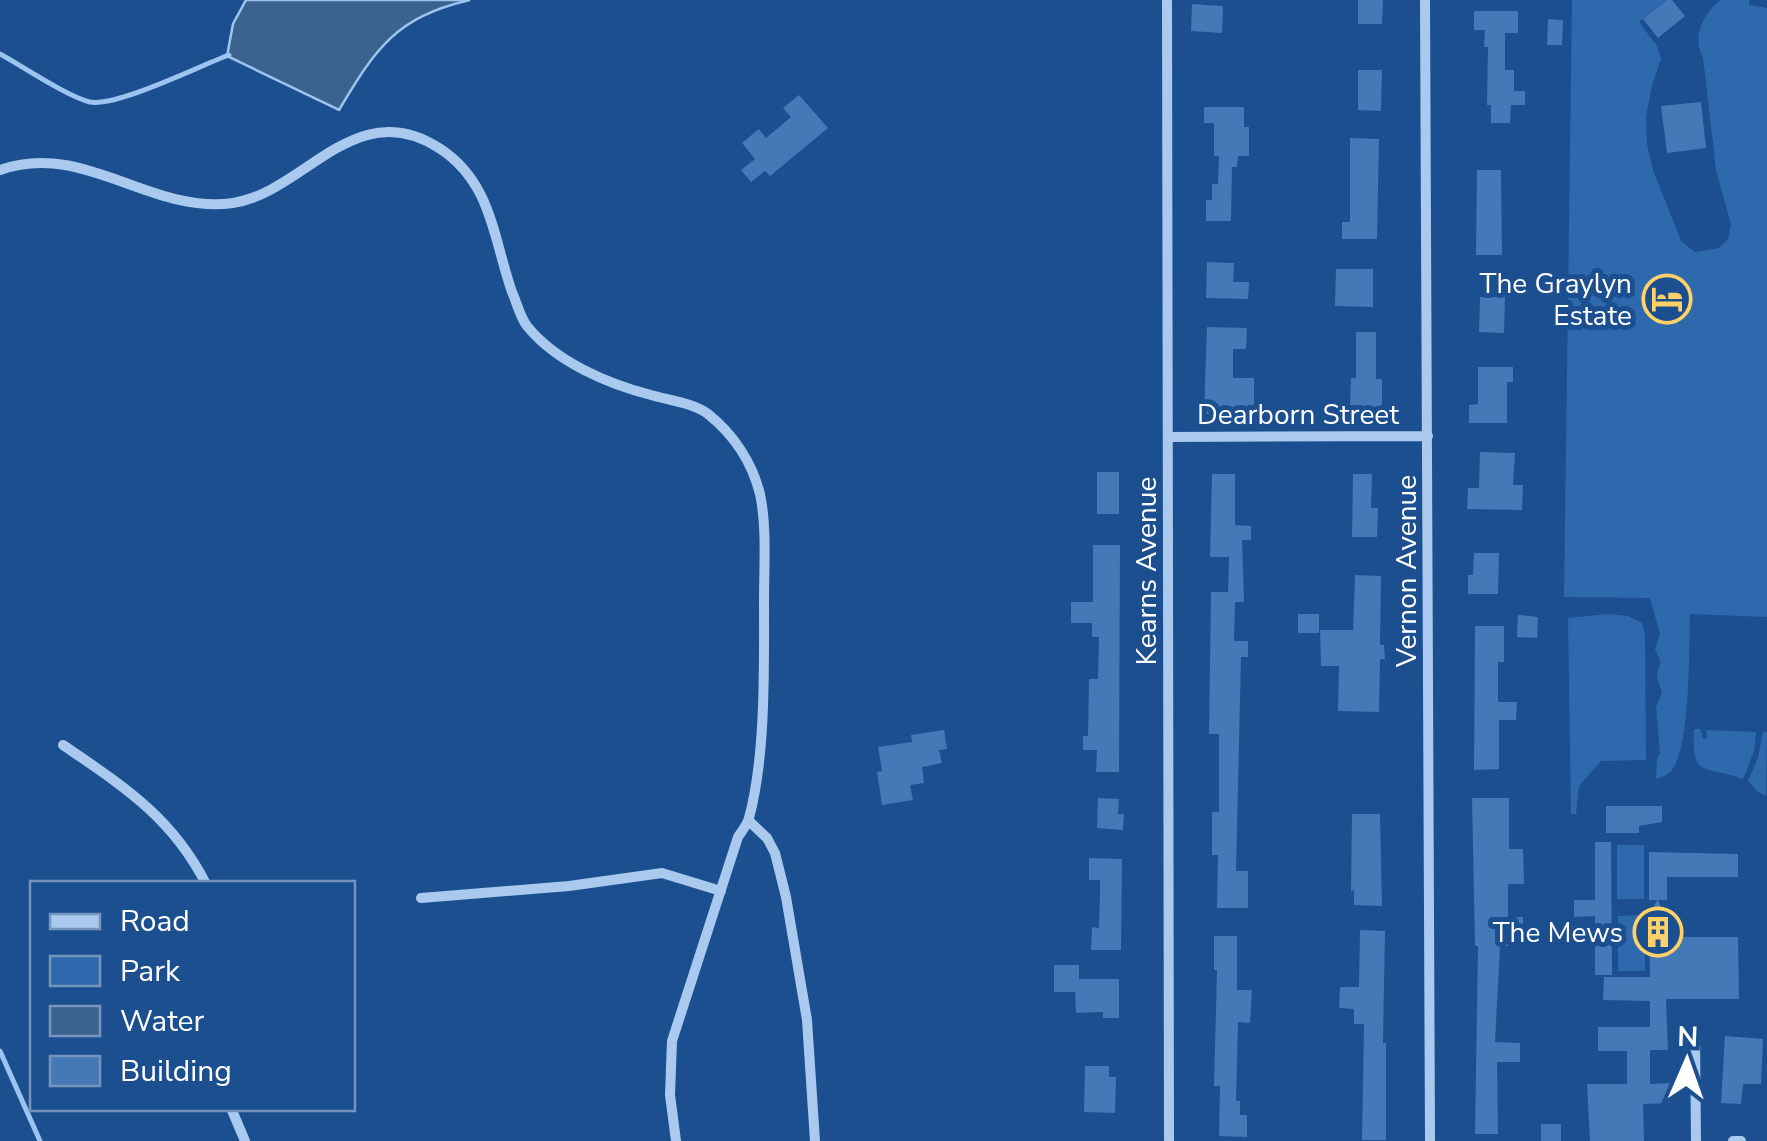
<svg xmlns="http://www.w3.org/2000/svg" width="1767" height="1141" font-family="'Nunito Sans',sans-serif">
  <style>
    .green { fill: #2e69ad }
    .water { fill: #3c6290; stroke: #9cc4f0; stroke-width: 2.5 }
    .lines { fill: none; stroke-linecap: round; stroke-linejoin: round }
    .stream { stroke: #9cc4f0; stroke-width: 5 }
    .building { fill: #4478b7 }
    .minor { stroke: #a9c9ee; stroke-width: 10 }
    .labels { text-anchor: middle; stroke-width: 10; stroke-linejoin: round; paint-order: stroke }
    .poi-label { font-size: 28px; fill: #fff; stroke: #1b4f8f; text-anchor: end }
    .street-label { font-size: 28px; fill: #fff; stroke: #1b4f8f }
  </style>
  <rect width="100%" height="100%" fill="#1b4f8f"/>
  <path class="green" d="M1572 0H1667L1639 22 1657 46 1661 59 1652 85 1646 117 1647 144 1653 170 1681 241 1695 252 1719 248 1728 239 1731 224 1716 170 1703 57C1691 37 1704 13 1720 0H1749V5L1767 8V617L1690 614C1689 644 1691 754 1670 772 1668 775 1659 778 1656 779L1657 758 1660 753 1656 707 1662 693C1659 680 1653 677 1661 663L1655 649 1660 634 1650 598 1564 597Z
    M1608 614 1628 616 1642 623 1645 635 1646 760 1601 761 1579 786 1576 814H1571L1568 618Z
    M1694 729H1700L1703 739 1707 738 1706 730 1756 732 1754 751 1743 779C1706 765 1691 780 1694 729Z
    M1763 732H1767L1766 796 1758 792 1748 781 1758 758Z
    M1617 845H1644V899H1617Z
    M1645 915V971H1618V916Z"/>
  <path class="water" d="M246 0H470C396 17 376 48 339 110L227 56 233 24Z"/>
  <g class="lines">
    <path class="stream" d="M0 54C22 66 68 97 90 102 117 107 199 66 229 55
      M0 1051 40 1141"/>
  </g>
  <path class="building" d="M1358 0H1383L1382 24H1358Z
    M1667 0H1672L1685 16 1658 38 1643 19Z
    M1192 4 1223 6 1222 33 1191 31Z
    M1474 11H1518V33H1505V70H1514V91H1525V105H1511L1510 123H1491V105H1487L1488 47H1484L1485 30H1474Z
    M1548 19 1563 20 1562 45H1547Z
    M1358 70H1382L1381 111 1358 110Z
    M799 95 828 128 770 176 765 171 751 182 741 170 755 159 742 143 759 129 766 138 791 117 783 108Z
    M1701 102 1706 148 1667 153 1661 106Z
    M1204 107H1244V127H1249V156H1238L1237 167H1232L1231 221H1206V200H1212V184H1218L1219 156H1214V123H1204Z
    M1350 138 1379 139 1377 239H1342V222H1350Z
    M1477 170H1501L1502 255H1476Z
    M1207 262 1234 263 1233 282H1249L1248 299 1206 298Z
    M1336 269H1373V307L1335 306Z
    M1480 297H1505L1504 333 1479 332Z
    M1207 327 1247 328 1246 349H1233V378H1254V414H1204Z
    M1356 332H1376V379H1382V407L1350 406 1351 378H1356Z
    M1478 367H1513V382H1507V423H1469V405L1478 404Z
    M1480 452 1515 453 1513 485H1523L1522 510 1467 509 1468 488H1479Z
    M1097 472H1119V514H1097Z
    M1212 474H1235V525L1251 526V540H1242L1244 602H1235L1234 641H1248V657H1241L1236 871H1248V908H1217L1218 855H1212V812H1219V734H1209L1211 592H1228L1229 557H1210Z
    M1353 474H1372L1371 508H1378L1377 537H1352Z
    M1093 545H1120L1119 772H1096L1097 750H1083V736H1088L1089 679H1098L1099 637H1092V623H1071V602H1093Z
    M1474 553H1499L1498 594H1468V575H1473Z
    M1355 575 1381 576 1380 645H1384L1385 659H1380L1379 712 1338 711 1339 666H1321L1320 630H1353Z
    M1298 614H1319V633H1298Z
    M1518 615 1538 617 1537 638 1517 637Z
    M1475 626H1504V662H1498V702H1517L1516 720H1499V769L1474 770Z
    M944 730 947 749 939 750 942 763 922 767 924 783 910 785 913 800 882 805 877 772 882 771 878 747 912 742 911 735Z
    M1098 798 1119 799 1118 814H1124L1123 830 1097 828Z
    M1472 798H1509V849H1523L1524 884H1508V917H1523V946H1500L1495 1042 1520 1043V1062H1497L1498 1134H1475L1478 946H1475Z
    M1606 806H1662V822L1639 826V833H1606Z
    M1352 814H1380L1382 906 1354 905V890L1351 891Z
    M1595 842H1611L1612 975H1595V916L1574 917V900H1595Z
    M1649 852 1738 854V877H1667V900H1658L1666 919V937H1738L1739 999H1666L1668 1050H1650V1084L1670 1083V1103L1643 1104 1644 1141H1590L1587 1084H1627V1051H1598V1027H1650V1001L1603 1000 1604 977H1650L1649 918 1657 900H1649Z
    M1089 858 1122 859 1121 950H1091L1092 927 1099 928 1100 895V880H1089Z
    M1360 930 1385 931 1383 1043H1386V1140H1362L1364 1024H1354V1009L1339 1008 1340 987H1359Z
    M1214 936H1237V990H1252L1250 1023 1238 1022 1236 1101H1240V1115H1247V1137L1219 1136 1220 1086H1214L1217 970H1214Z
    M1054 965H1079V979H1119V1018H1103V1012L1076 1013 1075 992H1054Z
    M1725 1036 1763 1039 1761 1084H1743L1741 1104 1721 1103Z
    M1085 1066H1109V1077H1116L1115 1113 1084 1112Z
    M1541 1124H1561V1141H1541Z"/>
  <g class="lines">
    <path class="minor" d="M1167 0 1169 1141
      M1425 0 1430 1141
      M0 170C83 140 151 215 233 203 305 192 355 94 439 148 492 182 493 238 512 292 517 303 520 317 527 326 556 362 608 384 651 395 668 400 694 403 708 414 733 434 752 462 760 494 767 527 764 566 764 600 764 665 766 756 749 818 747 825 742 831 738 837L672 1041 670 1095 676 1141
      M1168 437 1428 436
      M63 745C123 786 172 817 206 884
      M749 821 767 838 775 853 786 897 807 1020 815 1141
      M421 898 569 886 662 873 721 891
      M1695 1035 1696 1141
      M231 1108 245 1141
      M1733 1141H1741"/>
  </g>
  <defs>
    <g id="hotel-ring" transform="scale(2.5)"><circle r="9.5" fill="#1b4f8f" stroke="#ffd166" stroke-width="1.5"/><path d="M-6-4.5h1.5V1H6V5H4.5V3h-9V5H-6ZM-4 0a1.8 1.8 0 1 1 3.6 0ZM.5 0V-2.5h3Q6-2.5 6 0Z" fill="#ffd166"/></g>
    <g id="building-ring" transform="scale(2.5)"><circle r="9.5" fill="#1b4f8f" stroke="#ffd166" stroke-width="1.5"/><path d="M-4-6H4V6H1V3H-1V6H-4ZM-2.5-4.3h1.7v1.8h-1.7ZM.8-4.3h1.7v1.8H.8ZM-2.5-1h1.7V.8h-1.7ZM.8-1h1.7V.8H.8Z" fill="#ffd166"/></g>
  </defs>
  <g fill-rule="evenodd">
    <use href="#hotel-ring" x="1667" y="299"/>
    <use href="#building-ring" x="1658" y="932"/>
  </g>
  <g class="labels">
    <g class="poi-label">
      <text x="1632" y="293">The Graylyn<tspan x="1632" dy="32">Estate</tspan></text>
      <text x="1623" y="942">The Mews</text>
    </g>
    <g class="street-label">
      <text x="1298" y="424">Dearborn Street</text>
      <text transform="translate(1146 571) rotate(-90)" y="10">Kearns Avenue</text>
      <text transform="translate(1406 571) rotate(-90)" y="10">Vernon Avenue</text>
    </g>
  </g>
  <rect x="30" y="881" width="325" height="230" fill="#1b4f8f" stroke="#7695bc" stroke-width="2.5"/>
  <rect x="50" y="914" width="50" height="15" fill="#a9c9ee" stroke="#7695bc" stroke-width="2.5"/>
  <text x="120" y="931" font-size="30" fill="#ffffff">Road</text>
  <rect x="50" y="956" width="50" height="30" fill="#2e69ad" stroke="#7695bc" stroke-width="2.5"/>
  <text x="120" y="981" font-size="30" fill="#ffffff">Park</text>
  <rect x="50" y="1006" width="50" height="30" fill="#3c6290" stroke="#7695bc" stroke-width="2.5"/>
  <text x="120" y="1031" font-size="30" fill="#ffffff">Water</text>
  <rect x="50" y="1056" width="50" height="30" fill="#4478b7" stroke="#7695bc" stroke-width="2.5"/>
  <text x="120" y="1081" font-size="30" fill="#ffffff">Building</text>
  <g transform="translate(1687 1061) rotate(2)" stroke="#1b4f8f" stroke-width="8" paint-order="stroke">
  <path d="M0-8L18 38L0 25L-18 38Z" fill="#ffffff"/>
  <text y="-15" font-size="28" font-weight="bold" text-anchor="middle" fill="#ffffff">N</text>
  </g>
</svg>
